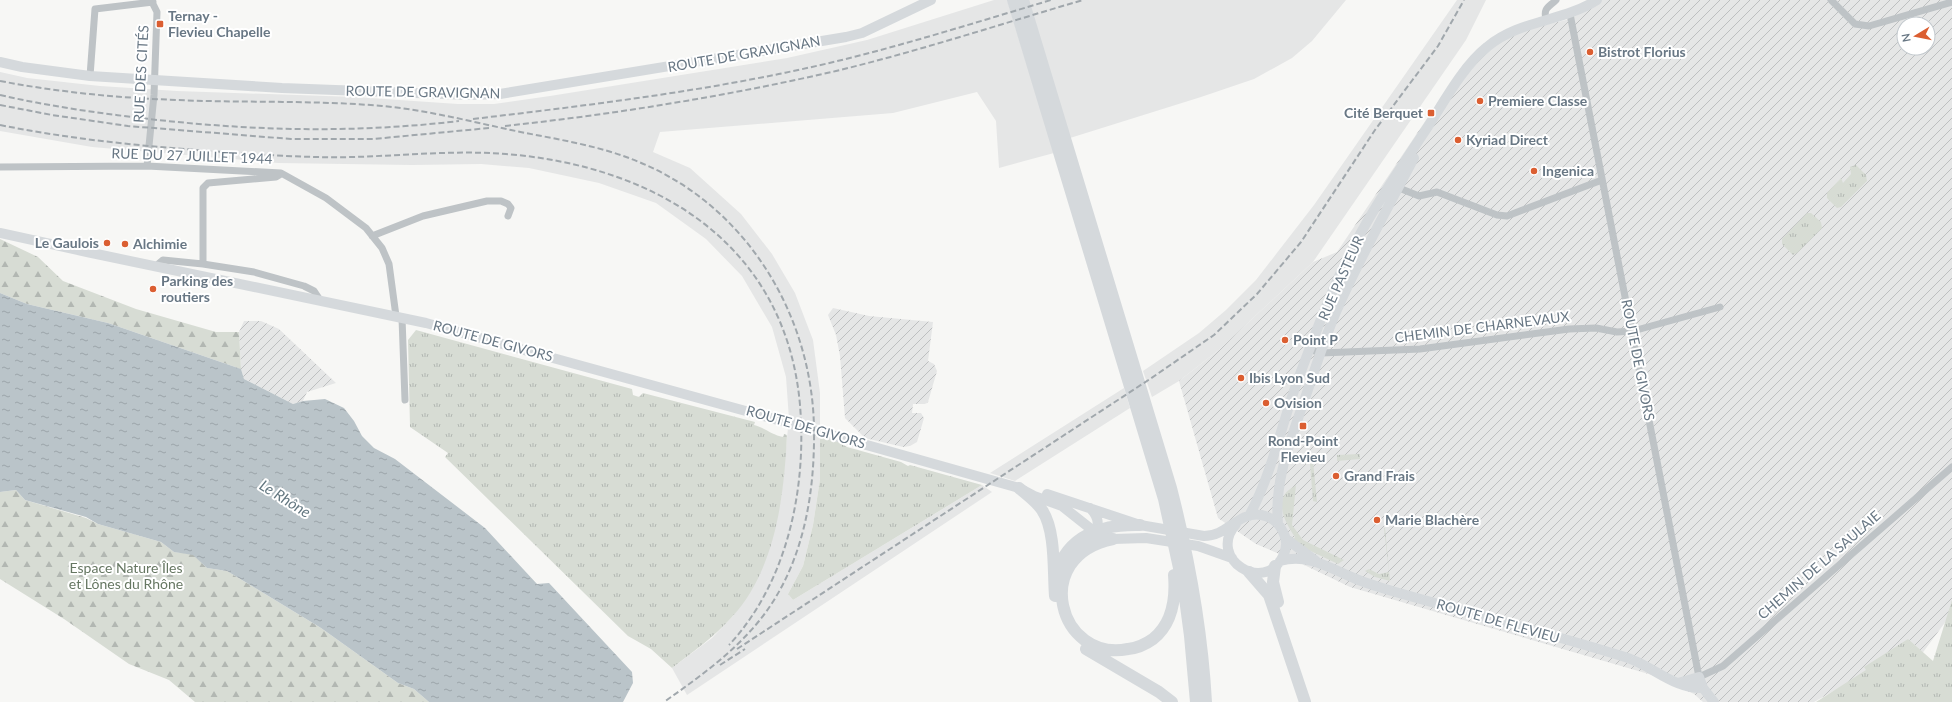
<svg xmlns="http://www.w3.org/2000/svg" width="1952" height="702" font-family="Lato,sans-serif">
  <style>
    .built { fill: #e5e6e6 }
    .industrial { fill: url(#industrial-furrows); fill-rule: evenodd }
    .grass { fill: url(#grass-tufts) }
    .forest { fill: url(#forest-firs) }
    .water { fill: url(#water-ripples) }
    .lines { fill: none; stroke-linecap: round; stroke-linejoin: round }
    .street { stroke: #bec3c6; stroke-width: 7 }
    .secondary { stroke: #d5d9dc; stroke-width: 10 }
    .highway { stroke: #d5d9dc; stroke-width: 12 }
    .rail { stroke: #a0a7ac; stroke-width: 2; stroke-dasharray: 6 3; stroke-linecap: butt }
    .poi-dot { fill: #db5e31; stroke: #fff; stroke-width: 1.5 }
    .labels { text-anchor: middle; stroke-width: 4; stroke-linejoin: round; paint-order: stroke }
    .poi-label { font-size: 14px; font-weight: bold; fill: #687784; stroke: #fff; text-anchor: start }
    .street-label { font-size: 14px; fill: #687784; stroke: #fff }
    .park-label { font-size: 14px; fill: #667762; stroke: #fff }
    .water-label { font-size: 15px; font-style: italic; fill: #637780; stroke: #fff }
  </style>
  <defs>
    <pattern id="industrial-furrows" width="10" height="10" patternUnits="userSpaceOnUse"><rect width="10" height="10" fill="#e5e6e6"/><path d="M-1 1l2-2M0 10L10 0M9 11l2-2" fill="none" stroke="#bdbfc0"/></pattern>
    <pattern id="grass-tufts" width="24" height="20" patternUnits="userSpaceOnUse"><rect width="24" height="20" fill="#d7dcd4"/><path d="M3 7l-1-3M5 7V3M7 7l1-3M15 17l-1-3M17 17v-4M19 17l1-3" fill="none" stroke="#b2b7b2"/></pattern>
    <pattern id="forest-firs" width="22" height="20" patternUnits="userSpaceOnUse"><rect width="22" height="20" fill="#d7dcd4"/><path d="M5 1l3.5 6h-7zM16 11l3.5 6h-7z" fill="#b2b7b2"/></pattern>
    <pattern id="water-ripples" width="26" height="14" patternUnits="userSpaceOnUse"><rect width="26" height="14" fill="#bac4c9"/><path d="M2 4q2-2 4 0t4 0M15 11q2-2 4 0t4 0" fill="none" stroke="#9ba4a9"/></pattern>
  </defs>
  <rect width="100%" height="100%" fill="#f7f7f5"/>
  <path class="built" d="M994 0H1007L1054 153 999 168 996 121 977 92 893 113 660 132 653 152 690 168 741 214 772 254 795 293 813 340 820 393V425L789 419 786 377 772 327 742 276 706 239 656 203 599 183 529 168 481 164 412 165 278 163 92 147 0 131V72L27 78 100 86 177 91 355 97 458 104H494L550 96 787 58 867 40Z
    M1028 0H1346L1312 41 1292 58 1254 79 1201 97 1070 138Z
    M1457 0H1486L1466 40 1313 262 1220 349 1179 381 1152 397 1143 371 1199 333 1226 310 1256 280 1314 205Z
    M1124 388 1130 408 1015 481 990 473Z
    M788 428 820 437V479L813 525 803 566 788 594 793 600 982 485 992 492 687 695 672 668 712 638 733 616 752 589 764 563 781 499Z"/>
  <path class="industrial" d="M1602 0H1952V613L1921 655 1908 649 1814 702H1703L1694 694 1652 675 1350 587 1298 562 1256 544 1218 518 1179 381 1220 349 1313 262 1337 252 1463 65 1499 36 1566 20 1589 9ZM1904 24H1928V48H1904Z
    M833 308 869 316 933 322 928 361 934 364 937 371 928 402 925 404H913L912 413H921L924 418 917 442 910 446 903 447 865 438 845 418 840 356 836 335 828 315Z
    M244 321H261L279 329 336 383 307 392 303 401 293 404 244 379 241 369 239 332Z"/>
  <path class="grass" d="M1856 165 1866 175 1867 181 1841 207 1837 208 1827 198V193L1841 178 1843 183 1851 174 1850 167Z
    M1807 213H1811L1821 222 1822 228 1797 253 1793 255 1782 244V239Z
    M416 330 632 389 633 395 639 397 643 393 755 422 754 425C765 428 772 435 783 437L784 434 787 435C784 496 776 569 732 617 714 637 693 652 672 668L651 649 628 636 445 457 448 453 410 427 408 340Z
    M820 437 838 442 847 447 901 462 908 466 910 465 982 485 793 600 788 594 803 566 813 525 820 479Z
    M1360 454V459L1337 461V455Z
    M1313 461 1317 502 1313 501 1310 464H1305V462Z
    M1296 485 1292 525 1303 540 1344 560 1338 564 1300 546 1293 540 1295 537C1288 527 1277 508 1284 496 1286 491 1292 488 1296 485Z
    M1384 528H1385L1390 581 1375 577 1365 571 1369 569 1379 574 1389 572Z
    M1952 600V702H1816L1866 670 1864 667 1908 639 1933 661Z"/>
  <path class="forest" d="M0 239 38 257 63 281 136 309 216 332H239L241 369 108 323 27 304 0 293Z
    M16 490 25 500 86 518 98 524 161 542 174 552 193 554 207 568 227 571 321 628 398 683 414 689 429 702H195L169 680 129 664 64 619 0 579V492Z"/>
  <path class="water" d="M0 293 27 304 108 323 241 369 244 379 293 404 303 401 325 399 344 408 354 421 362 436 374 448 395 459 485 528 537 584 549 583 632 672 633 683 623 702H429L414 689 398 683 321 628 227 571 207 568 193 555 174 552 161 542 98 524 86 517 25 500 16 490 0 492Z"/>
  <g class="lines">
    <path class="street" d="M1831 0 1855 24 1869 26 1952 2
      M1570 14 1699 677 1723 666 1952 467
      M1546 19C1543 8 1549 7 1556 0
      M90 76 95 9 153 2
      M147 166 154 95 157 12 151 0
      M0 167 147 166 281 173 326 198 366 228 382 248 389 264 396 316
      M1394 186 1419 196 1437 192 1497 215 1507 216 1602 180
      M372 236 423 216 487 201H501L508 204 511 208 508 216
      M203 264V188L208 183 276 177 281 174
      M156 266 163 260 203 264 254 272 304 286 314 291 320 300
      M402 318 405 400
      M1311 350 1321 353 1420 349 1569 329 1596 328 1617 332 1633 331 1720 307"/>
    <path class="secondary" d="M0 62 22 67 90 76 282 88 469 95 500 94 846 37 862 33 931 0
      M0 233 87 252 426 323 753 413 1019 488 1034 496 1062 506 1091 529 1113 539 1146 538 1198 546 1232 558
      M1047 494 1140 525 1204 536C1221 536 1230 524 1245 517 1259 511 1277 517 1283 532 1287 539 1287 548 1283 556 1265 595 1206 559 1236 524
      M1249 516C1273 472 1282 421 1300 374 1313 340 1327 301 1343 268 1365 220 1396 175 1425 131 1443 104 1462 67 1487 47 1519 20 1562 22 1597 0
      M1278 524C1274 482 1290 442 1303 404 1314 373 1323 342 1336 312 1359 259 1387 209 1414 158
      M1285 538 1316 561
      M1087 548C1097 534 1104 522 1090 508
      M1280 561C1309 553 1331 569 1356 579 1368 584 1380 587 1392 591 1469 613 1548 633 1625 657 1652 665 1673 689 1703 688
      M1678 683 1699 677 1703 688 1714 702"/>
    <path class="highway" d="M1013 0 1164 499 1184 591 1190 636 1196 702
      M1023 0 1171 488C1189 558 1202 630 1206 702
      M1019 488C1027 495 1036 501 1042 510 1056 531 1053 571 1055 596
      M1113 539C1029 556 1059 663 1128 649 1138 648 1146 644 1153 639 1173 623 1176 599 1174 575
      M1275 566 1273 582 1278 602
      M1249 572 1269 595 1305 702
      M1056 575C1067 535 1102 524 1140 525
      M1086 649 1159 692 1172 702"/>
    <path class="rail" d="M0 81C58 92 118 98 177 100 245 103 314 100 382 106 426 110 469 121 511 130 554 139 599 145 639 162 746 206 812 314 814 428 815 495 803 567 759 621 733 653 698 678 664 702
      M0 95C52 107 105 114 158 120 260 131 357 133 459 121
      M0 105 52 115 128 126 291 139H373L489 128
      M473 119C582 106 691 93 798 70 883 52 967 25 1051 0
      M0 125C65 138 130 145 196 150 235 153 275 156 315 157 379 159 442 149 506 154 656 166 786 244 800 405 807 489 787 583 729 645
      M505 126C616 114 727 96 836 71 919 51 1001 24 1083 0
      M737 649 1150 379 1214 335 1257 294 1301 242 1375 130 1438 46 1464 0
      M720 665 745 649"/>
  </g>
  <g class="poi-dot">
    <rect x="156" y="20" width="8" height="8" rx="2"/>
    <circle cx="1590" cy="52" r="4"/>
    <circle cx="1480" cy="101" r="4"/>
    <rect x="1427" y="109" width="8" height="8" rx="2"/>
    <circle cx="1458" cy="140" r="4"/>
    <circle cx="1534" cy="171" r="4"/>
    <circle cx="107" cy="243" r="4"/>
    <circle cx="125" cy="244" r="4"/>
    <circle cx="153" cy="289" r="4"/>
    <circle cx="1285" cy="340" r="4"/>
    <circle cx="1241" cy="378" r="4"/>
    <circle cx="1266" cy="403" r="4"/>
    <rect x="1299" y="422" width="8" height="8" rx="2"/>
    <circle cx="1336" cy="476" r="4"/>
    <circle cx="1377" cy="520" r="4"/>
  </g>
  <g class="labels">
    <g class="poi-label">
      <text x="168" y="21">Ternay -<tspan x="168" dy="16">Flevieu Chapelle</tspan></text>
      <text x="1598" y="57">Bistrot Florius</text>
      <text x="1488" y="106">Premiere Classe</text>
      <text x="1423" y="118" text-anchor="end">Cité Berquet</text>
      <text x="1466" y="145">Kyriad Direct</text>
      <text x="1542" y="176">Ingenica</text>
      <text x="99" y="248" text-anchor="end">Le Gaulois</text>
      <text x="133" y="249">Alchimie</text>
      <text x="161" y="286">Parking des<tspan x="161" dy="16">routiers</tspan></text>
      <text x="1293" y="345">Point P</text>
      <text x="1249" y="383">Ibis Lyon Sud</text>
      <text x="1274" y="408">Ovision</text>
      <text x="1303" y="446" text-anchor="middle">Rond-Point<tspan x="1303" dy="16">Flevieu</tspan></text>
      <text x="1344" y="481">Grand Frais</text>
      <text x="1385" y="525">Marie Blachère</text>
    </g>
    <g class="street-label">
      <text transform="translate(744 54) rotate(-10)" y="5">ROUTE DE GRAVIGNAN</text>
      <text transform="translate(141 74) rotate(-87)" y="5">RUE DES CITÉS</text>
      <text transform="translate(423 92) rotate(1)" y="5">ROUTE DE GRAVIGNAN</text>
      <text transform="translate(192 156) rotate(2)" y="5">RUE DU 27 JUILLET 1944</text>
      <text transform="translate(1341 278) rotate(-66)" y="5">RUE PASTEUR</text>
      <text transform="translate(1482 327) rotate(-7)" y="5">CHEMIN DE CHARNEVAUX</text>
      <text transform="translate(493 341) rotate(15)" y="5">ROUTE DE GIVORS</text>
      <text transform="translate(1638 360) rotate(79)" y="5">ROUTE DE GIVORS</text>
      <text transform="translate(806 427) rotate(16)" y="5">ROUTE DE GIVORS</text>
      <text transform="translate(1819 565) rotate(-41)" y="5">CHEMIN DE LA SAULAIE</text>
      <text transform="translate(1498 621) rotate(16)" y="5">ROUTE DE FLEVIEU</text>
    </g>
    <g class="park-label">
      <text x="126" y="573">Espace Nature Îles<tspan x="126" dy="16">et Lônes du Rhône</tspan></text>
    </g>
    <g class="water-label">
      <text transform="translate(285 499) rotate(32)" y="5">Le Rhône</text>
    </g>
  </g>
  <g transform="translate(1916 36) rotate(260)"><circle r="19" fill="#ffffff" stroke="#c3c9ce"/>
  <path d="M0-3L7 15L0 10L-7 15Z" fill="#db5e31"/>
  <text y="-6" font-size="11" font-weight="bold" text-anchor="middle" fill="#687784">N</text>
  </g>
</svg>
